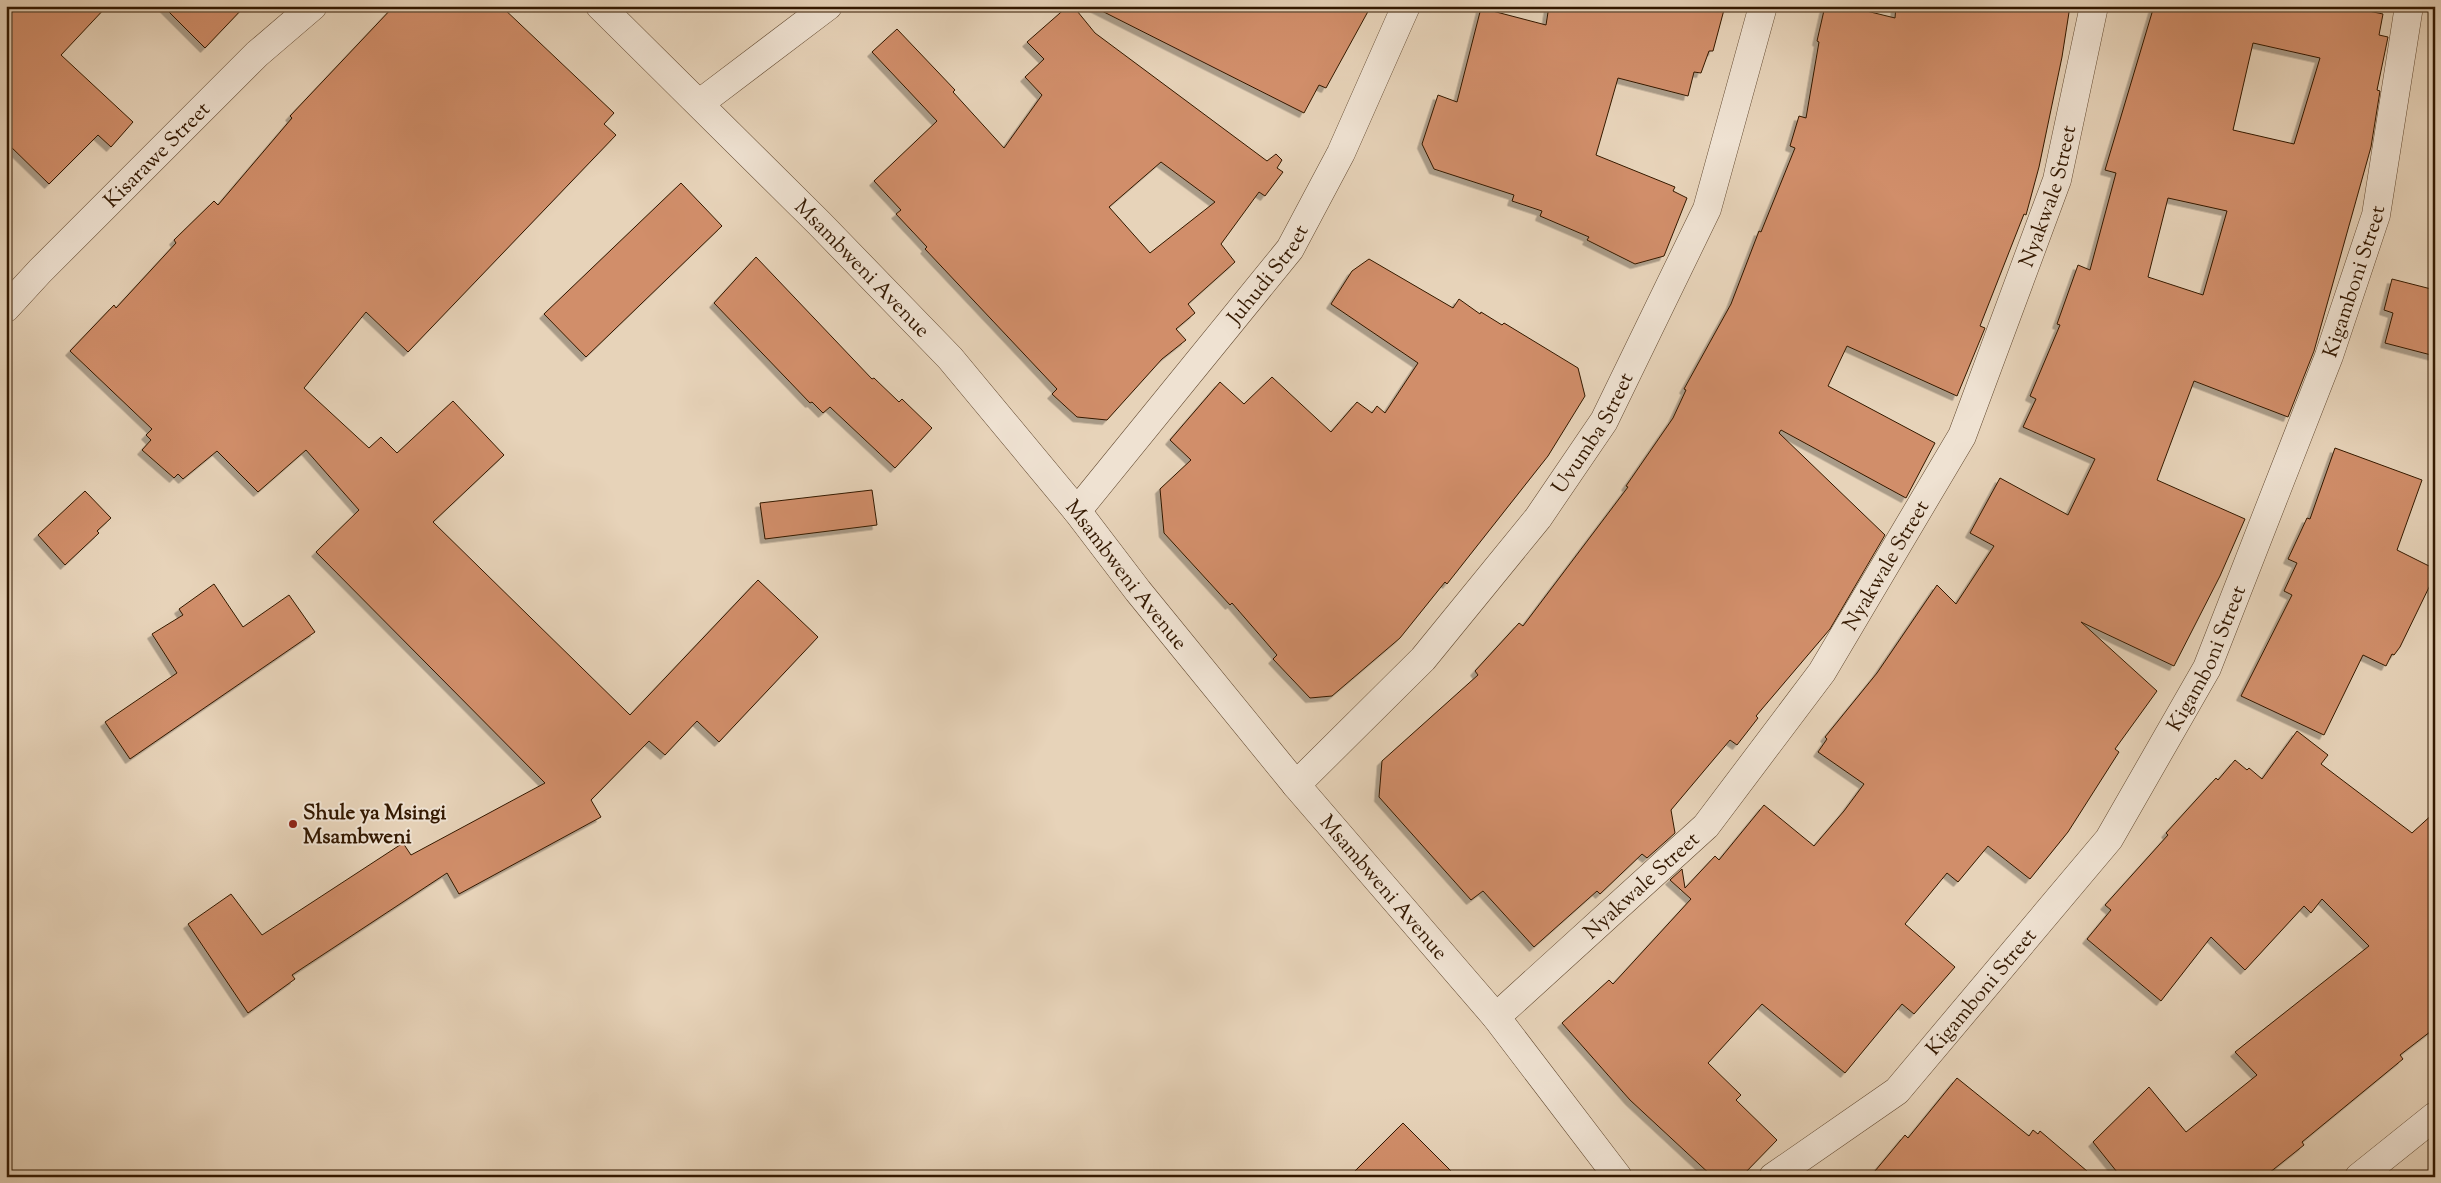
<svg xmlns="http://www.w3.org/2000/svg" width="2441" height="1183" font-family="'Sorts Mill Goudy',serif">
  <style>
    .building { fill: #d18e6a; stroke: #331800; fill-rule: evenodd; filter: url(#shadow) }
    .lines { fill: none; stroke-linecap: round; stroke-linejoin: round }
    .minor-casing { stroke: #60472e; stroke-width: 29 }
    .minor { stroke: #efe2d2; stroke-width: 28 }
    .poi-dot { fill: #8f2418; stroke: #efe2d2; stroke-width: 2 }
    .labels { text-anchor: middle; stroke-width: 4; stroke-linejoin: round; paint-order: stroke }
    .street-label { font-size: 21px; fill: #331800; stroke: #efe2d2 }
    .poi-label { font-size: 21px; font-weight: bold; fill: #331800; stroke: #efe2d2; text-anchor: start }
  </style>
  <defs>
    <filter id="shadow"><feDropShadow dx="-4.5" dy="4.5" stdDeviation="0" flood-color="#0004"/></filter>
  </defs>
  <rect width="100%" height="100%" fill="#e7d3b9"/>
  <filter id="stains"><feTurbulence type="fractalNoise" baseFrequency=".004" numOctaves="4"/><feColorMatrix values="0 0 0 0 .2 0 0 0 0 .09 0 0 0 0 .02 0 0 0 .5 -.17"/></filter>
  <radialGradient id="worn" r=".72"><stop offset=".6" stop-color="#630" stop-opacity="0"/><stop offset="1" stop-color="#630" stop-opacity=".3"/></radialGradient>
  <path class="building" d="M6 6H107L61 55 133 122 111 147 98 135 49 184 6 142Z
    M163 6H245L205 48Z
    M394 6H501L614 113 604 124 616 135 408 352 366 312 304 388 369 448 381 437 397 453 453 401 504 455 433 522 630 715 758 580 818 637 719 742 697 721 665 755 649 741 591 800 601 817 459 894 447 873 292 975 295 979 248 1013 188 924 231 894 262 935 403 843 411 855 545 783 316 552 359 510 306 450 258 492 217 451 183 479 178 474 174 478 142 450 151 440 146 435 152 429 70 351 114 305 116 308 176 243 174 240 214 201 218 205 292 118 290 116Z
    M1068 6H1073L1095 33 1267 161 1276 154 1282 160 1277 168 1283 172 1265 196 1259 192 1221 244 1235 262 1188 304 1195 313 1176 329 1186 340 1162 359 1107 420 1077 417 1052 394 1057 389 925 249 927 247 896 214 901 210 874 181 937 121 872 52 897 29 955 90 953 92 1004 148 1042 95 1025 77 1044 59 1027 42ZM1161 162 1215 202 1150 253 1109 207Z
    M1092 6H1371L1326 88 1319 85 1304 113Z
    M1549 6H1725L1713 51H1709L1701 73 1694 72 1688 96 1618 78 1596 155 1675 187 1673 191 1687 198 1664 256 1635 264 1587 240 1589 237 1540 216 1542 211 1512 201 1514 195 1434 169 1422 144 1438 95 1457 102 1481 8 1546 25Z
    M1825 6H1846L1895 18 1896 6H2070L2062 57 2039 167 2026 215 2024 214 1980 326 1985 328 1957 396 1847 346 1828 386 1935 443 1906 498 1781 430 1779 433 1885 535 1830 629 1756 716 1758 718 1737 745 1730 740 1671 810 1675 833 1647 858 1642 854 1600 894 1597 891 1534 947 1483 891 1471 900 1379 797 1382 761 1478 675 1475 671 1519 623 1523 626 1628 487 1626 486 1673 418 1686 390 1684 389 1731 304 1759 231 1761 232 1795 148 1790 146 1799 116 1806 118 1819 42 1817 41Z
    M2154 6H2345L2383 14 2379 35 2388 37 2377 90 2380 91 2371 147 2314 351 2288 417 2194 381 2157 480 2245 519 2220 576 2174 666 2081 622 2157 691 2115 749 2119 752 2068 832 2030 879 1988 846 1958 882 1947 873 1905 924 1955 967 1914 1014 1902 1004 1845 1073 1762 1004 1708 1063 1741 1095 1736 1100 1777 1140 1741 1177H1713L1630 1100 1562 1023 1609 980 1613 984 1691 899 1670 880 1682 869 1685 888 1715 856 1719 860 1764 805 1814 846 1844 811 1864 784 1818 752 1827 739 1825 737 1877 673 1937 585 1956 604 1994 546 1970 533 2000 478 2068 515 2095 459 2023 427 2036 399 2030 396 2060 325 2057 324 2078 265 2090 270 2116 173 2105 170ZM2253 43 2320 58 2294 144 2233 130ZM2168 198 2227 211 2203 295 2148 277Z
    M681 183 722 226 586 357 544 314Z
    M756 257 872 379 874 378 899 402 902 399 932 428 895 468 830 407 823 413 812 402 810 403 714 303Z
    M1369 259 1453 308 1459 299 1480 314 1481 312 1502 325 1504 323 1578 368 1585 396 1548 456 1447 584 1445 582 1400 638 1332 696 1310 698 1273 659 1277 655 1232 603 1230 605 1164 533 1160 489 1191 460 1170 440 1220 382 1244 404 1272 377 1331 432 1357 402 1372 413 1377 406 1385 413 1418 363 1331 304 1352 271Z
    M2392 279 2435 290V356L2385 343 2393 313 2384 310Z
    M2335 448 2422 480 2397 550 2435 569V575L2400 647 2394 655 2392 654 2386 666 2363 655 2324 735 2241 696 2292 595 2284 591 2297 563 2288 559 2307 518 2310 519Z
    M872 490 877 525 765 539 760 503Z
    M85 491 111 518 97 531 99 533 65 565 38 535Z
    M214 584 243 627 289 595 315 632 130 759 105 722 177 673 152 634 183 615 179 609Z
    M2297 731 2328 755 2321 764 2412 833 2435 812V1028L2400 1055 2403 1059 2302 1142 2304 1145 2264 1177H2121L2093 1142 2149 1087 2186 1132 2257 1075 2235 1052 2369 946 2322 899 2311 913 2304 906 2245 970 2211 937 2161 1001 2087 939 2111 910 2105 905 2168 835 2166 833 2216 778 2218 780 2235 760 2247 770 2249 768 2262 779Z
    M1957 1078 2029 1136 2033 1130 2038 1134 2040 1131 2094 1177H1870L1905 1135 1908 1138Z
    M1403 1123 1457 1177H1349Z"/>
  <g class="lines">
    <g class="minor-casing">
      <g id="minor">
        <path id="s1" d="M600 6 819 223 950 358 1077 511 1138 591 1296 785 1496 1017 1618 1177"/>
        <path d="M700 103 828 6"/>
        <path id="s2" d="M6 308 40 271 257 54 313 6"/>
        <path id="s3" d="M1077 511 1290 249 1341 153 1406 6"/>
        <path id="s4" d="M1296 785 1423 659 1538 518 1604 421 1707 209 1763 6"/>
        <path id="s5" d="M1496 1017 1706 826 1822 672 1962 436 2057 180 2094 6"/>
        <path id="s6" d="M1773 1177 1897 1091 2109 839 2207 668 2329 356 2376 215 2409 6"/>
        <path d="M2359 1177 2435 1116"/>
      </g>
    </g>
    <use href="#minor" class="minor"/>
  </g>
  <circle class="poi-dot" cx="293" cy="824" r="5"/>
  <g class="labels">
    <g class="street-label">
      <text dy="7" stroke="none"><textPath href="#s2" startOffset="215">Kisarawe Street</textPath></text>
      <text dy="7" stroke="none"><textPath href="#s5" startOffset="1006">Nyakwale Street</textPath></text>
      <text dy="7" stroke="none"><textPath href="#s1" startOffset="371">Msambweni Avenue</textPath></text>
      <text dy="7" stroke="none"><textPath href="#s3" startOffset="304">Juhudi Street</textPath></text>
      <text dy="7" stroke="none"><textPath href="#s6" startOffset="1091">Kigamboni Street</textPath></text>
      <text dy="7" stroke="none"><textPath href="#s4" startOffset="462">Uvumba Street</textPath></text>
      <text dy="7" stroke="none"><textPath href="#s5" startOffset="601">Nyakwale Street</textPath></text>
      <text dy="7" stroke="none"><textPath href="#s1" startOffset="776">Msambweni Avenue</textPath></text>
      <text dy="7" stroke="none"><textPath href="#s6" startOffset="686">Kigamboni Street</textPath></text>
      <text dy="7" stroke="none"><textPath href="#s5" startOffset="196">Nyakwale Street</textPath></text>
      <text dy="7" stroke="none"><textPath href="#s1" startOffset="1181">Msambweni Avenue</textPath></text>
      <text dy="7" stroke="none"><textPath href="#s6" startOffset="281">Kigamboni Street</textPath></text>
    </g>
    <g class="poi-label">
      <text x="303" y="819">Shule ya Msingi<tspan x="303" dy="24">Msambweni</tspan></text>
    </g>
  </g>
  <rect width="2441" height="1183" fill="none" stroke="#e7d3b9" stroke-width="25"/>
  <rect x="8" y="8" width="2426" height="1168" fill="none" stroke="#331800" stroke-width="2.5"/>
  <rect x="12" y="12" width="2416" height="1158" fill="none" stroke="#331800"/>
  <rect width="100%" height="100%" filter="url(#stains)"/>
  <rect width="100%" height="100%" fill="url(#worn)"/>
</svg>
